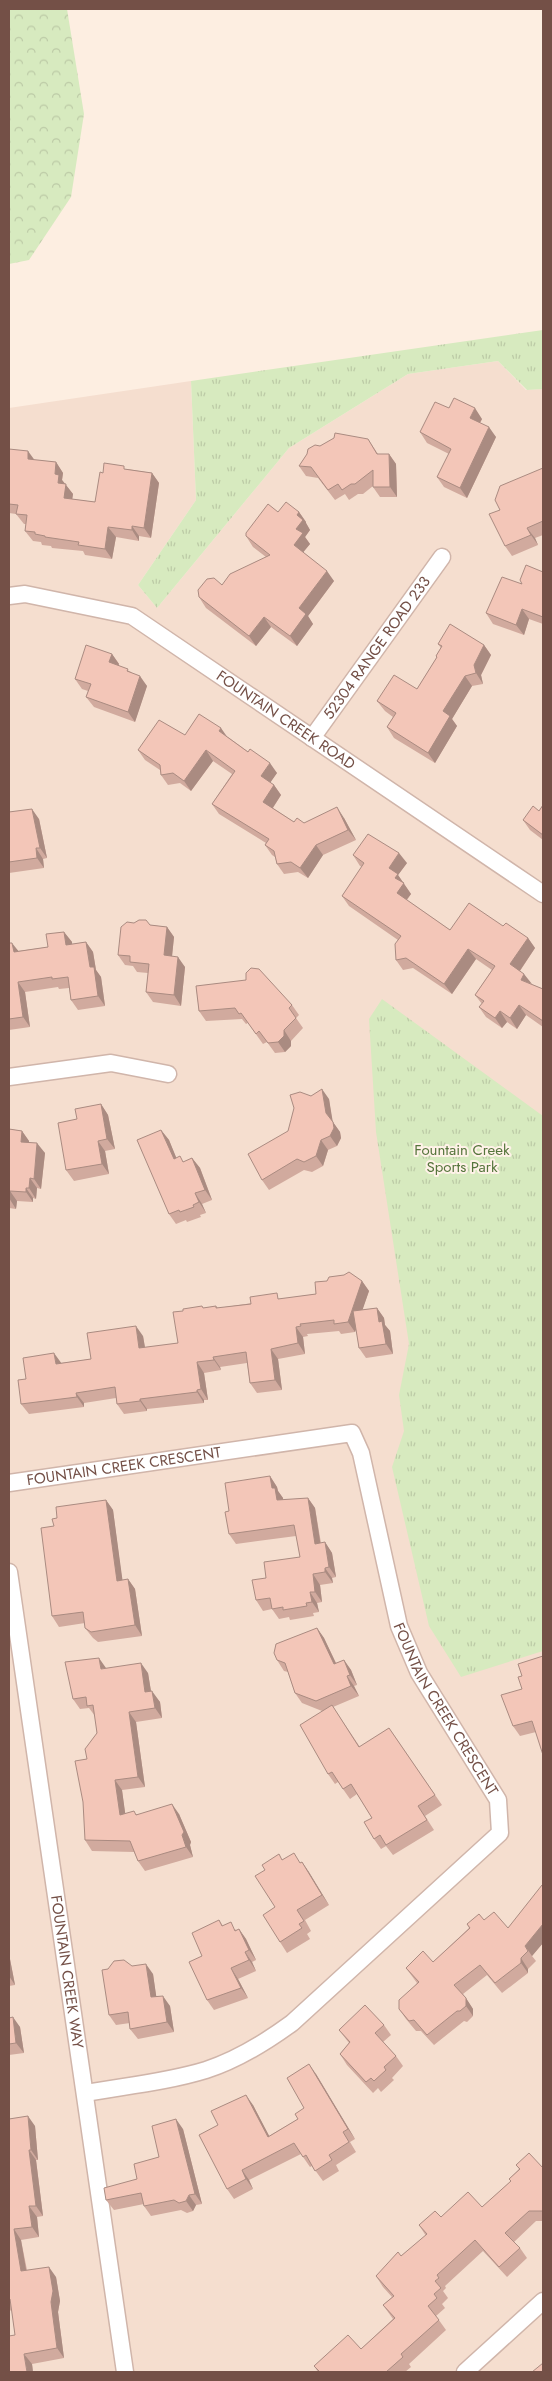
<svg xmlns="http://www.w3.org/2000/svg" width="552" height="2381" font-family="Jost,sans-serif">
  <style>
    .residential { fill: #f5decf }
    .forest { fill: url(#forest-crowns) }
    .park { fill: url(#park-tufts) }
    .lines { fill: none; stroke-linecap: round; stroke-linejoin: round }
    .street-casing { stroke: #d0b5aa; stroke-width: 19 }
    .street { stroke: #fff; stroke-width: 16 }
    .wall { fill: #d1aa9e }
    .shaded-wall { fill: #aa8b81 }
    .building { fill: #f3c6b8; stroke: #aa8b81 }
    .labels { text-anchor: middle; stroke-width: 4; stroke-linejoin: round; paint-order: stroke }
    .street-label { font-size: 15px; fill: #745047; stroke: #fff2e8 }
    .park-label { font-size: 15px; fill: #56753c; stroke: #fff2e8 }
  </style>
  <defs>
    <pattern id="forest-crowns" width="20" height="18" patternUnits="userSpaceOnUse" patternTransform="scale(1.25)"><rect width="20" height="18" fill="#d7eabf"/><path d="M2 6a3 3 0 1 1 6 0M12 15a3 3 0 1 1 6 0" fill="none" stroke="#bccaa6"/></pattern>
    <pattern id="park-tufts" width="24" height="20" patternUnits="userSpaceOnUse" patternTransform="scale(1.25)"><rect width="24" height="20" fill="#d7eabf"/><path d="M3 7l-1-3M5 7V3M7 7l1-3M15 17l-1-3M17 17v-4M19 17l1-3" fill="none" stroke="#bccaa6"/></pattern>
  </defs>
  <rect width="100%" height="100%" fill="#fdeee1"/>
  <path class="residential" d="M498 361 526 390 543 389V2372H9V408L191 381 196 500 138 585 157 608 289 448 408 374Z"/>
  <path class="forest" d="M9 9H67L84 114 71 197 29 260 9 264Z"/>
  <path class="park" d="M543 330V389L527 390 498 361 408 374 289 448 157 608 138 585 196 500 191 381Z
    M382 999 543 1116V1651L461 1677 429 1626 392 1467 404 1431 399 1395 409 1344 376 1132 369 1019Z"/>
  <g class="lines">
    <g class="street-casing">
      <g id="street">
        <path id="s1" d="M9 596 25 594 132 616 543 894"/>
        <path id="s2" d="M312 738 442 557"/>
        <path d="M9 1077 111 1063 168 1074"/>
        <path id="s3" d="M9 1483 352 1433 361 1453 399 1626 419 1673 498 1800 500 1833 292 2023C266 2042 237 2060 206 2070 167 2082 125 2086 86 2093"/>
        <path id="s4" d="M9 1572 125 2372"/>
        <path d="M465 2372 543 2301"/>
      </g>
    </g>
    <use href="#street" class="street"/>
  </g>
  <path class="wall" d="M449 408 482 419 480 423 496 437 467 498 444 487 437 477 449 454 427 443 420 432Z
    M368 439 378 454H389L396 464 397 497H380L373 487V486L363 494H358L349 500 345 494 335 500 318 478 306 476 299 466 320 446Z
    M9 449 34 460 56 462 63 473 62 480 73 494 72 499 95 502 103 473 127 469 152 473 159 483 151 538 139 536V541L116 537 112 559 85 555 83 551 52 548 51 546 42 545 41 542 33 541 25 531 26 524H24L16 514 9 513Z
    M543 468V535L535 538 538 545 512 556 505 546 500 510Z
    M278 512H299L306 522V523L310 530 305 537 310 544 303 552 334 581 308 616 313 624 297 646 271 627 256 646 206 608 199 597 222 585 266 557 253 547 246 536Z
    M543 572V624L529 619 524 635 493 624 486 613 522 584Z
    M438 644 484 645 491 655 481 675 483 684 472 686 452 719 457 726 435 763 394 738 387 727 393 717 385 711 377 701 417 689 437 657 436 656 441 648Z
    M112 654 119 664 118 665 131 672 147 686 135 722 94 707 86 697 88 691 82 689 75 679Z
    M185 735 228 737 277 773 270 782 274 785 281 795 273 808 294 822 304 823 344 818 356 840 323 855 308 878 298 872 284 874 277 864 275 857 272 855 265 845 266 843 219 814 212 804 232 774 213 761 191 791 180 783 168 785 161 775 160 770 145 760 138 750Z
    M543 805V840L530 830 523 820 539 811Z
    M9 812 39 819 47 858 43 859 44 868 9 873Z
    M353 855 407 863 398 875 411 894 407 900 450 930 503 926 528 938 535 948 520 971 531 984 543 989V1027L526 1015 517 1029 507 1022 502 1028 486 1017 479 1007 482 1004 475 995 492 970 476 959 452 994 413 968 403 970 396 960 398 940 349 906 342 896 362 867 360 866Z
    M150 925 167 927 174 937 172 956 185 967 181 1006 153 1002 146 992 148 973 137 972 133 966 125 965 118 955Z
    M64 932 72 942V944L86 942 93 952 96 970 101 977 105 1006 78 1010 71 1000 69 988 59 989 58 987 25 992 30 1027 9 1030V943L18 951 48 947Z
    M196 986 292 1005 299 1015 296 1018 303 1028 291 1041V1046L285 1052 275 1053 267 1042 263 1044 248 1023 246 1024 242 1019 206 1021 199 1011Z
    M311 1096 329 1099 332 1121 340 1132 341 1138 337 1146 328 1150 323 1166 312 1172 304 1170 269 1190 262 1180Z
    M101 1104 108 1115 115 1149 105 1151 109 1174 74 1181 66 1170 77 1119Z
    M9 1129 22 1131 29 1141V1142L45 1153 41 1189 37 1188 36 1199 33 1198V1202L17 1201 16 1209 9 1208Z
    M161 1130 169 1140 176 1158 184 1162 192 1158 200 1168 212 1200 202 1204 206 1213 200 1215 201 1217 187 1222 186 1220 176 1224 169 1214Z
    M362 1281 369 1291 362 1310 377 1308 384 1318 385 1325 390 1331 393 1354 366 1358 359 1348 356 1329 355 1332 341 1334 339 1331 307 1334 308 1336 303 1337 305 1354 278 1359 282 1390 257 1393 250 1383 247 1363 220 1367 221 1370 204 1373 208 1400H204V1403L147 1409V1411L124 1414 117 1404 116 1398 84 1403V1407L29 1414 21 1404 26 1379 61 1363 91 1359 143 1336 145 1348 178 1343 204 1308 216 1306 218 1308 316 1294Z
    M270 1476 277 1487 278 1491 283 1498V1500L308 1498 315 1508 321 1543 325 1542 332 1553 336 1577 332 1578 333 1583 320 1585 322 1602 317 1603 319 1612 313 1613 314 1616 290 1620 289 1617 279 1619 272 1609 263 1611 256 1600 266 1578 300 1557 296 1536 236 1544 229 1534Z
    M106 1500 113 1510 122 1580 128 1579 135 1589 142 1636 98 1642 93 1638 85 1628V1623L59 1627 52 1616 54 1526 57 1518Z
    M317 1628 324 1638 336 1663 344 1660 351 1670 357 1685 354 1686 359 1696 333 1707 360 1747 389 1728 442 1805 425 1816 434 1830 393 1855 386 1846 381 1849 374 1839 372 1818 357 1794 350 1799 338 1782 335 1784 328 1774 322 1711 302 1703 295 1693 288 1672 284 1671 277 1660Z
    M106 1668 148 1673 151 1692 160 1702 162 1718 136 1722 145 1787 122 1790 125 1814H179L191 1842 190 1845 193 1857 145 1871 138 1861 134 1852 92 1851 85 1840 87 1759 97 1733 95 1716 89 1708 80 1709 73 1699Z
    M522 1689 536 1732 520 1736 513 1726Z
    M283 1859 300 1863 302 1862 329 1905 305 1920 311 1931 307 1934 310 1939 287 1953 280 1942 275 1907Z
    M543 1886V1943L532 1956 536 1961 528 1969V1973L502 1993 487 1975 463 1994 473 2009V2016L467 2022 464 2021 434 2045 421 2031H416L406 2019 399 2009 417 1983 406 1968 433 1962 469 1928 467 1924 484 1920 508 1928Z
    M219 1920 223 1926 237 1930 239 1929 246 1939 256 1960 252 1962 256 1971 238 1979 248 1998 214 2010 207 2000 202 1956Z
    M9 1954 15 1985 9 1986Z
    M132 1966 153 1974 156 1996 170 2006 174 2032 138 2039 130 2029V2023L116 2025 109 2015Z
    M9 2018 20 2027 24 2053 9 2055Z
    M384 2025 391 2035 383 2042 396 2056 403 2066 392 2078 394 2080 381 2092 378 2088 373 2093 347 2065 340 2054 349 2043 339 2030Z
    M316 2074 355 2139 350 2142 356 2152 336 2165 339 2171 323 2181 312 2166 310 2167 301 2154 249 2180 253 2189 234 2199 227 2189 253 2105 269 2136 298 2119 304 2108Z
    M9 2113 10 2119 35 2126 38 2160H36L43 2216 37 2217 39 2237 21 2240 27 2270 56 2277 60 2301 58 2312 64 2358 32 2364 33 2372 15 2335 12 2310 9 2311Z
    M183 2129 202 2204 196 2205 193 2211 187 2213 181 2210 151 2216 144 2206V2204L114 2210 106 2200 137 2179 159 2157Z
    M516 2165 543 2168V2221H536L514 2242 520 2248 527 2258 507 2277 483 2251 445 2286 446 2288 443 2291 448 2298 442 2304 445 2308 436 2316 446 2330 409 2364 411 2367 405 2372H318L314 2366 361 2349 393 2319 383 2305 392 2297 383 2287 376 2276 426 2236 419 2225 441 2217 482 2207 511 2181 509 2179 519 2169Z"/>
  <path class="shaded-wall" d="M475 408 482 419 477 428 470 418Z
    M489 427 496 437 467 498 460 488Z
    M28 451 36 462 28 459Z
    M389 454 396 464 397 497 390 487Z
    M56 462 63 473 62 480 73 494 71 508 64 498 55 474Z
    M152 473 159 483 151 538 144 528Z
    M299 512 306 522V523L310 530 305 537 310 544 301 555 294 545 296 529 297 515Z
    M132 526 139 536V541L132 530Z
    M108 527 116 537 112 559 105 549Z
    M527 528 535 538 538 545 531 535Z
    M327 571 334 581 308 616 313 624 297 646 290 636 299 608Z
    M522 609 529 619 524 635 516 625Z
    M264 617 271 627 256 646 249 636Z
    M484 645 491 655 481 675 483 684 476 673 474 665Z
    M112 654 119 664 116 672 109 662Z
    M140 676 147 686 135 722 128 712Z
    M465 676 472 686 452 719 457 726 435 763 428 753 443 711Z
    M221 728 228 738 219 731Z
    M206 750 213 761 191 791 184 781Z
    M270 763 277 773 268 786 261 776Z
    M274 785 281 795 270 812 263 802Z
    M337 807 344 818 356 840 348 830Z
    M32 809 39 819 47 858 40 848Z
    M316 845 323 855 308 878 300 868Z
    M36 848 43 859 44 868 37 858Z
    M399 853 407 863 398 875 411 894 404 903 397 893 389 868Z
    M167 927 174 937 171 966 164 955Z
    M64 932 72 942 73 955 66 945Z
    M528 938 535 948 517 975 510 964Z
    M86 942 93 952 96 970 101 977 105 1006 98 996 90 967Z
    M12 943 20 953 14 952Z
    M468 949 476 959 452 994 444 984Z
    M178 957 185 967 181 1006 174 995Z
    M524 974 532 984 521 980Z
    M18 982 25 992 30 1027 23 1017Z
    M519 1005 526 1015 517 1029 510 1018Z
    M500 1011 507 1022 502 1028 495 1018Z
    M284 1030 291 1041V1046L285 1052 278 1042Z
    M322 1089 329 1099 333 1123 326 1113Z
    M101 1104 108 1115 115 1149 107 1139Z
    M333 1122 340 1132 341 1138 337 1146 330 1136Z
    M161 1130 169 1140 181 1169 174 1159Z
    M22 1131 29 1141 28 1152 21 1142Z
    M321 1140 328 1150 323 1166 316 1156Z
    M98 1141 105 1151 109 1174 102 1164Z
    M37 1143 45 1153 41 1189 34 1179Z
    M192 1158 200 1168 212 1200 205 1190Z
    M30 1178 37 1188 36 1199 29 1188Z
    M26 1188 33 1198V1202L26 1192Z
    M10 1191 17 1201 16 1209 9 1198Z
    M195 1193 202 1204 206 1213 199 1202Z
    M362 1281 369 1291 355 1332 348 1322Z
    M377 1308 384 1318 385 1325 390 1331 393 1354 386 1344 379 1322Z
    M136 1326 143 1336 147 1359 139 1348Z
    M296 1327 303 1337 305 1354 298 1343Z
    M271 1349 278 1359 282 1390 275 1380Z
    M54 1353 62 1364H56Z
    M213 1357 220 1367 221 1370 214 1360Z
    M197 1362 204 1373 208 1400 201 1389Z
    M197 1390 204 1400V1403L197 1392Z
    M76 1393 84 1403V1407L77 1397Z
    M140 1399 147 1409V1411L140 1401Z
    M270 1476 277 1487 278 1491 283 1498 284 1510 277 1500 272 1488Z
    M308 1498 315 1508 322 1554 315 1544Z
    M106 1500 113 1510 124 1591 117 1581Z
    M325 1542 332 1553 336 1577 329 1567Z
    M325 1568 332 1578 333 1583 325 1572Z
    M313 1574 320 1585 322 1602 315 1592Z
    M128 1579 135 1589 142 1636 135 1625Z
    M310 1592 317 1603 319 1612 312 1602Z
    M317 1628 324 1638 341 1674 334 1664Z
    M99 1658 106 1668 101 1669Z
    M344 1660 351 1670 357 1685 350 1675Z
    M141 1663 148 1673 153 1703 145 1692Z
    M347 1676 354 1686 359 1696 351 1686Z
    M152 1691 160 1702 162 1718 155 1708Z
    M129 1712 136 1722 145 1787 138 1777Z
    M115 1780 122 1790 127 1826 120 1815Z
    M172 1804 179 1814 191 1842 190 1845 193 1857 186 1847Z
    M302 1862 309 1872 329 1905 322 1895Z
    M543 1924V1943L532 1956 525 1946Z
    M239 1929 246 1939 256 1960 249 1950Z
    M245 1952 252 1962 256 1971 249 1960Z
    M9 1954 15 1985 9 1976Z
    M521 1958 528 1969V1973L521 1963Z
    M146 1964 153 1974 158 2008 151 1997Z
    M231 1968 238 1979 248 1998 241 1988Z
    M163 1996 170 2006 174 2032 167 2022Z
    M466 1998 473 2009V2016L466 2006Z
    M13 2017 20 2027 24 2053 16 2043Z
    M309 2064 316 2074 355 2139 348 2129Z
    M246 2095 253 2105 275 2147 268 2137Z
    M28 2116 35 2126 38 2160 31 2150Z
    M176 2119 183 2129 202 2204 195 2194Z
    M29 2150 36 2160 43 2216 36 2206Z
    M242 2170 249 2180 253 2189 246 2179Z
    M189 2195 196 2205 193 2211 186 2201Z
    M29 2206 37 2217 39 2237 32 2227Z
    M14 2229 21 2240 28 2281 21 2271Z
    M49 2267 56 2277 60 2301 58 2312 64 2358 57 2348 51 2302Z
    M24 2354 32 2364 33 2372H27Z"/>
  <path class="building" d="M454 398 475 408 470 418 489 427 460 488 437 477 451 449 420 432 435 402 449 408Z
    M335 433 368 439 377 454H389L390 487H373V470L355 484H351L342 490 338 484 328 490 311 467 299 466 307 454 308 449 315 445 320 446 334 438Z
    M9 449 28 451V459L56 462 55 474 59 475 58 483 66 484 64 498 95 502 100 472 103 473 104 463 124 466V469L152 473 144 528 132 526V530L108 527 105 549 78 545 79 542 45 537V536L35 534V532L25 531 27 515 16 514 18 505 9 504Z
    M543 468V521L527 528 531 535 505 546 489 514 500 510 495 500 500 486Z
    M286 502 299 512 297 515 303 520 296 529 303 533 294 545 327 571 299 608 306 614 290 636 264 617 249 636 199 597 198 590 207 579 214 578 222 585 230 574 270 555 246 536V533L268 504 278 512Z
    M526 565 543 572V617L522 609 516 625 486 613 502 577 522 584 520 580Z
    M450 624 484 645 474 665 476 673 465 676 443 711 450 716 428 753 387 727 396 713 377 701 394 675 417 689 437 657 436 656 442 646 438 644Z
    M86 645 112 654 109 662 128 669 127 671 140 676 128 712 86 697 91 684 75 679Z
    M199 714 221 728 219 731 248 752 250 749 270 763 261 776 274 785 263 802 294 822 297 818 304 823 337 807 348 830 316 845 300 868 291 862 277 864 274 851 265 845 269 839 212 804 235 771 206 750 184 781 173 773 161 775 160 765 138 750 159 720 185 735Z
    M543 805V835L523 820 533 806 539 811Z
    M32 809 40 848H36L37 858 9 862V812Z
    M368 834 399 853 389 868 398 874 395 878 404 883 397 893 450 930 469 903 503 926 506 923 528 938 510 964 524 974 521 980 543 989V1021L519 1005 510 1018 500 1011 495 1018 479 1007 484 1001 475 995 495 966 468 949 444 984 406 958 396 960 395 944 401 936 342 896 364 863 353 855Z
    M139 920H146L150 925 167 927 164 955 178 957 174 995 146 992 149 964 130 962V956L118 955 121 927 127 922 134 923Z
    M64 932 66 945 86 942 90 967H94L98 996 71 1000 68 977 52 979V977L18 982 23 1017 9 1019V943H12L14 952 48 947 46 934Z
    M251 968 259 969 292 1005 289 1008 296 1018 284 1030V1036L278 1042 268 1043 259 1031 256 1034 241 1013 239 1014 235 1008 199 1011 196 986 246 980V973Z
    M322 1089 326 1113 333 1122 334 1128 330 1136 321 1140 316 1156 304 1162 297 1159 262 1180 248 1154 288 1131 294 1108 290 1095 300 1092 311 1096Z
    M101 1104 107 1139 98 1141 102 1164 66 1170 58 1123 77 1119 75 1109Z
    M9 1129 22 1131 21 1142 37 1143 34 1179 30 1178 29 1188H26V1192L10 1191 9 1198Z
    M161 1130 174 1159 180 1156 183 1162 192 1158 205 1190 195 1193 199 1202 193 1205 194 1207 180 1212 179 1210 169 1214 137 1140Z
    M349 1272 362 1281 348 1322 334 1324V1320L300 1324 301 1326 296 1327 298 1343 271 1349 275 1380 250 1383 246 1352 213 1357 214 1360 197 1362 201 1389 197 1390V1392L140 1399V1401L117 1404 115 1387 76 1393 77 1397 21 1404 18 1380 26 1379 23 1358 54 1353 56 1364 91 1359 87 1333 136 1326 139 1348 178 1343 173 1312 183 1311V1309L202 1306 203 1308 216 1306V1308L251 1304 250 1297 277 1293 278 1299 316 1294 315 1282 327 1281 329 1277 344 1275Z
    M377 1308 379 1322 382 1321 386 1344 359 1348 353 1311Z
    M270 1476 272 1488H275L277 1500 308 1498 315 1544 325 1542 329 1567 325 1568V1572L313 1574 315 1592H310L312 1602 306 1603 307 1606 283 1610V1607L272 1609 270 1598 256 1600 252 1580 266 1578 264 1562 300 1557 294 1525 229 1534 225 1512 229 1511 225 1483Z
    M106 1500 117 1581 128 1579 135 1625 91 1632 85 1628 83 1612 52 1616 41 1528 54 1526 52 1519 57 1518 56 1507Z
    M317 1628 334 1664 344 1660 350 1675 347 1676 351 1686 316 1701 295 1693 285 1663 277 1660 274 1653 276 1644Z
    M543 1656V1755L532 1721 513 1726 501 1695 522 1689 518 1677 522 1676 518 1664Z
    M99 1658 101 1669 141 1663 145 1692 152 1691 155 1708 129 1712 138 1777 115 1780 120 1815 134 1811 136 1815 172 1804 184 1832 182 1835 186 1847 138 1861 130 1841 85 1840 83 1802 75 1761 87 1759 85 1749 97 1733 93 1705 87 1706 86 1697 73 1699 65 1662Z
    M332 1705 359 1747 389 1728 435 1795 418 1806 427 1820 386 1845 380 1835 374 1839 364 1822 372 1818 351 1784 343 1789 332 1772 328 1774 300 1725Z
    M294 1853 300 1863 302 1862 322 1895 297 1910 304 1921 299 1924 302 1928 280 1942 263 1915 275 1907 255 1876 265 1870 262 1865 279 1854 282 1860Z
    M542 1885 543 1886V1924L525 1946 528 1951 521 1958V1963L495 1983 480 1965 454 1985 466 1998V2006L460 2011H457L427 2035 414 2020 409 2021 399 2009V2000L419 1982 406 1968 423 1951 433 1962 470 1928 467 1924 479 1914 484 1920 494 1912 508 1928Z
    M219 1920 222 1926 231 1922 235 1931 239 1929 249 1950 245 1952 249 1960 231 1968 241 1988 207 2000 189 1962 202 1956 192 1933Z
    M124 1960 132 1966 146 1964 151 1997 163 1996 167 2022 130 2029 128 2012 109 2015 102 1970 108 1969 114 1961Z
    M365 2005 384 2025 375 2033 396 2056 384 2067 386 2070 374 2081 371 2078 366 2082 340 2054 350 2042 339 2030Z
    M13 2017 16 2043 9 2044V2018Z
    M309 2064 348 2129 343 2132 349 2142 329 2155 332 2160 315 2171 306 2155 303 2157 294 2143 242 2170 246 2179 227 2189 199 2135 218 2125 211 2111 246 2095 268 2137 298 2119 295 2114 304 2108 287 2078Z
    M28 2116 31 2150H29L36 2206H29L32 2227 14 2229 21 2271 49 2267 53 2291 51 2302 57 2348 24 2354 27 2372H9V2336L15 2335 10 2299H9V2119Z
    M176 2119 195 2194 189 2195 186 2201 179 2203 174 2200 144 2206 141 2193 106 2200 104 2188 137 2179 134 2164 159 2157 152 2126Z
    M529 2153 543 2168V2211H529L505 2233 520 2248 499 2267 475 2240 437 2275 439 2278 435 2281 441 2288 434 2294 437 2298 428 2306 439 2320 401 2354 403 2357 386 2372H320L314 2366 348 2335 361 2349 395 2318 383 2305 394 2296 376 2276 398 2252 401 2256 427 2234 419 2225 435 2211 441 2217 468 2192 482 2207 511 2181 509 2179 520 2169 516 2165Z
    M543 2363V2372H532Z"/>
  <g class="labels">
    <g class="street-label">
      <text dy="5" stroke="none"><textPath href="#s2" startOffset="111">52304 RANGE ROAD 233</textPath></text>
      <text dy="5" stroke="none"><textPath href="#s1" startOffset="311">FOUNTAIN CREEK ROAD</textPath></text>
      <text dy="5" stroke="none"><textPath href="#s3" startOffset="116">FOUNTAIN CREEK CRESCENT</textPath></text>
      <text dy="5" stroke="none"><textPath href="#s3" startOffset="641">FOUNTAIN CREEK CRESCENT</textPath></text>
      <text dy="5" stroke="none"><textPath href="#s4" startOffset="404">FOUNTAIN CREEK WAY</textPath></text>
    </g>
    <g class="park-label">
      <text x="462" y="1155">Fountain Creek<tspan x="462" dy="17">Sports Park</tspan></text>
    </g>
  </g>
  <rect width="552" height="2381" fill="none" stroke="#745047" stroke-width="20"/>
</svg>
